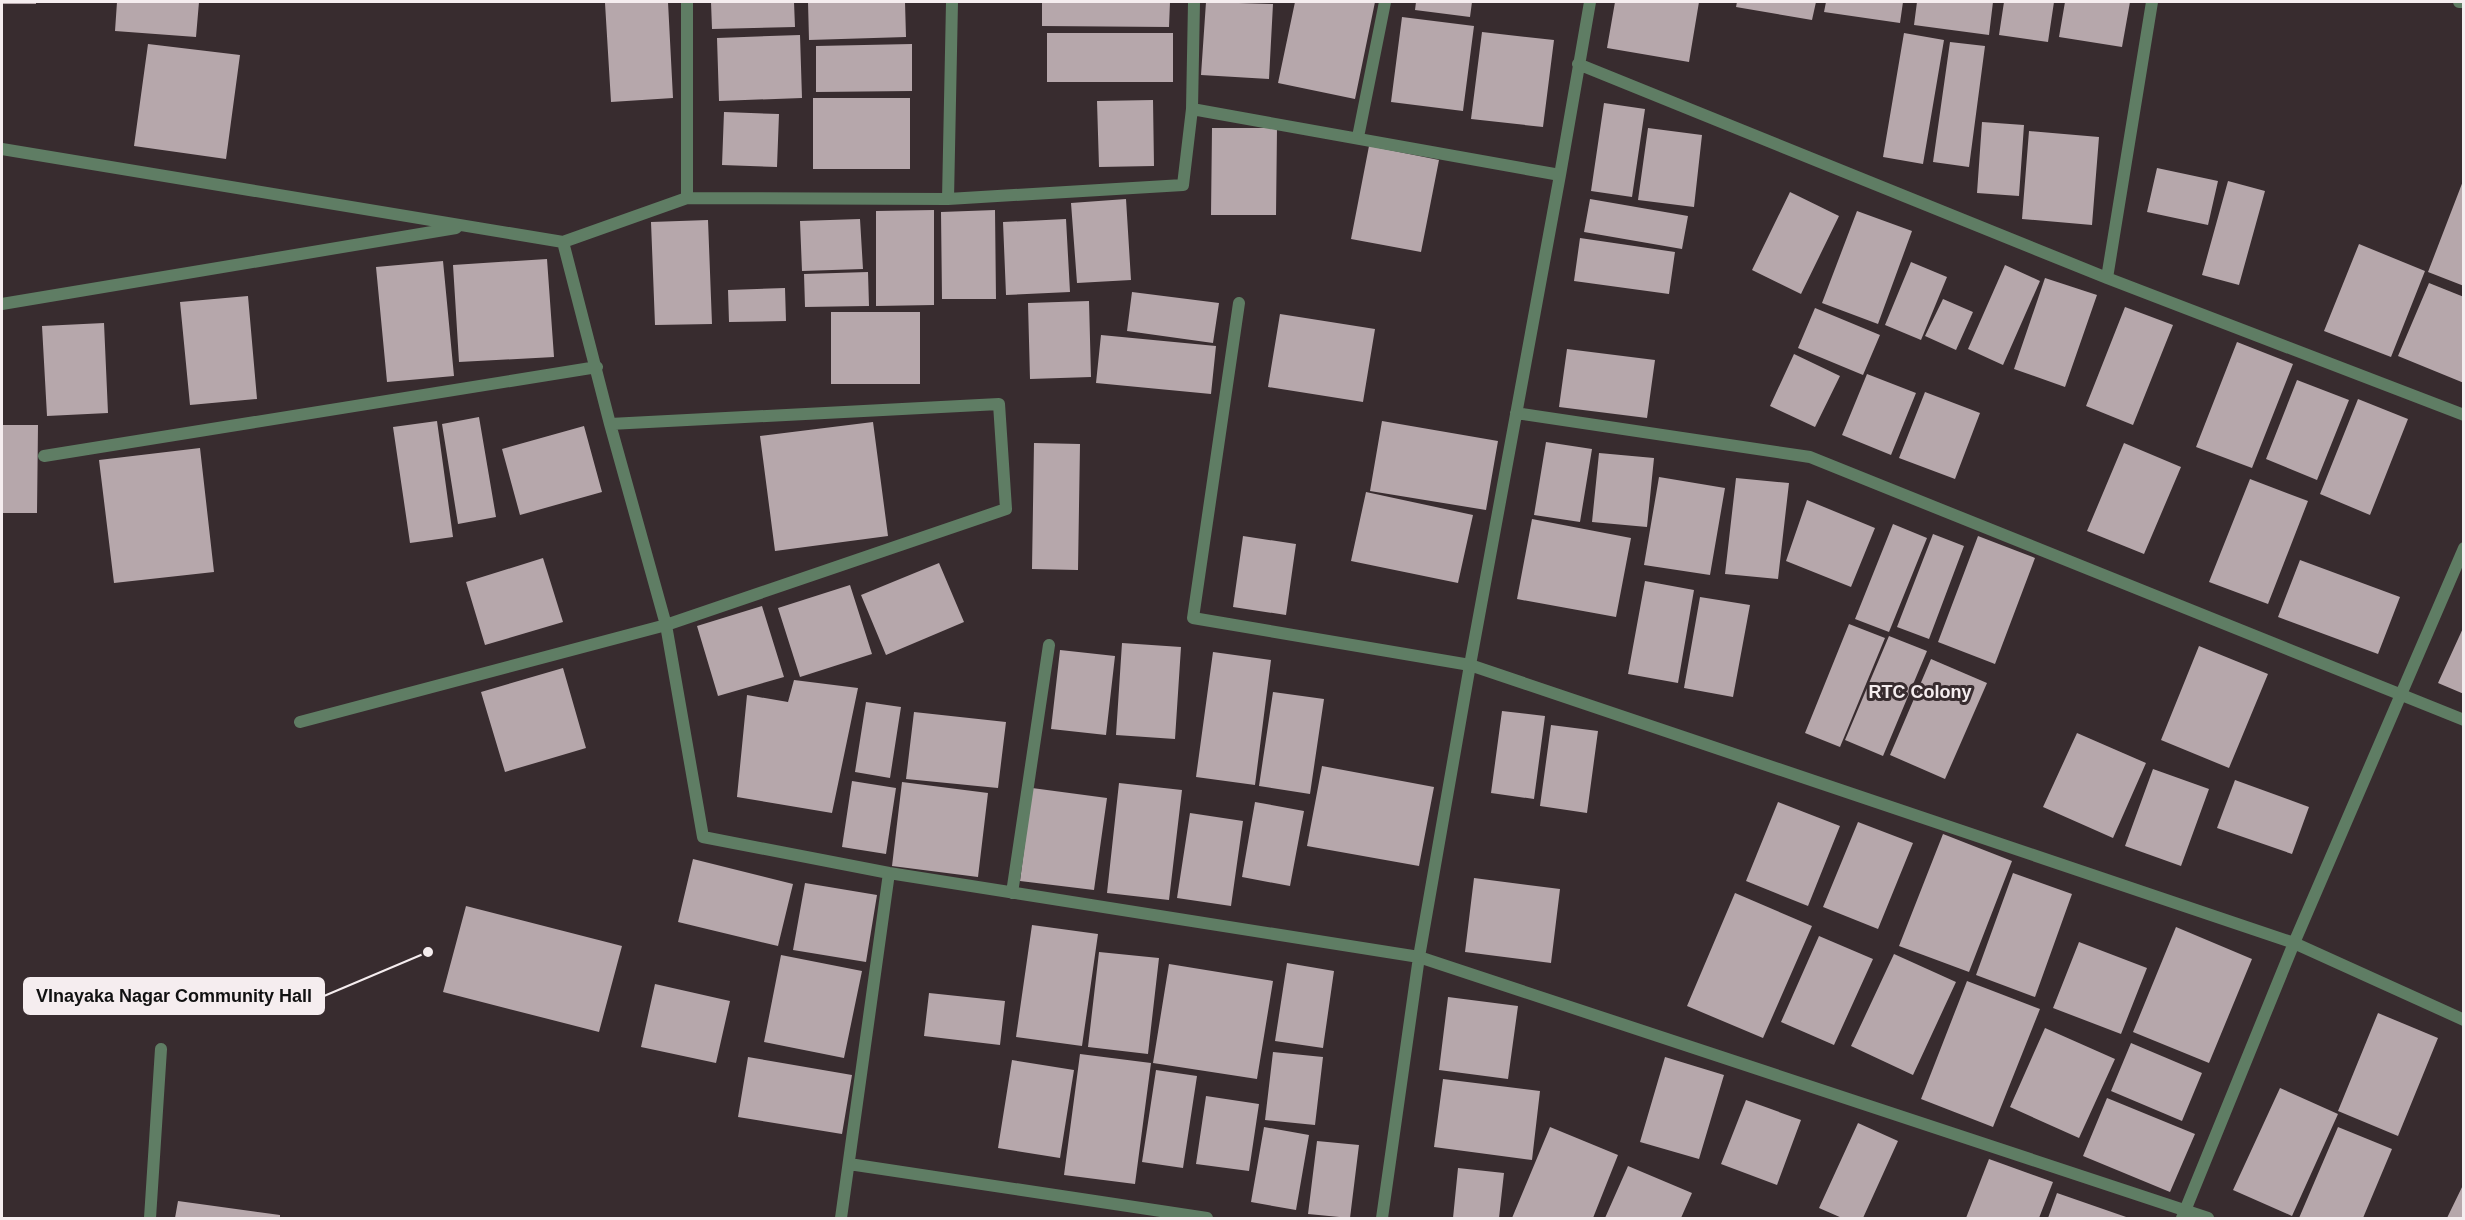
<svg xmlns="http://www.w3.org/2000/svg" width="2465" height="1220" font-family="Arial,sans-serif">
  <style>
    .building { fill: #b6a7ab }
    .lines { fill: none; stroke-linecap: round; stroke-linejoin: round }
    .street { stroke: #5f7d64; stroke-width: 12 }
    .labels { text-anchor: middle; stroke-width: 6; stroke-linejoin: round; paint-order: stroke }
    .neighbourhood-label { font-size: 18px; font-weight: bold; fill: #f5edef; stroke: #382c2f }
    .leader { fill: none; stroke: #f5edef; stroke-width: 2 }
    .callout-dot { fill: #f5edef; stroke: #382c2f; stroke-width: 2 }
    .callout { fill: #f5edef; stroke: #f5edef; stroke-width: 2 }
    .callout-label { font-size: 18px; text-anchor: middle; font-weight: bold; fill: #111 }
  </style>
  <rect width="100%" height="100%" fill="#382c2f"/>
  <path class="building" d="M2 2H36V4H2Z
    M117 2H199L196 37 115 31Z
    M632 2H668L673 98 611 102 605 3Z
    M711 2H794L795 27 712 29Z
    M808 2H905L906 37 809 40Z
    M1042 2H1170L1169 27 1042 26Z
    M1206 2 1273 4 1269 79 1201 75Z
    M1295 2H1375L1355 99 1278 83Z
    M1416 2H1472L1470 17 1415 10Z
    M1615 2H1699L1689 62 1607 48Z
    M1737 2H1816L1812 20 1736 7Z
    M1826 2H1903L1900 23 1824 12Z
    M1917 2H1993L1989 35 1914 25Z
    M2004 2H2054L2048 42 1999 35Z
    M2065 2H2130L2122 47 2059 37Z
    M1402 17 1474 26 1463 111 1391 102Z
    M1482 32 1554 40 1543 127 1471 119Z
    M1047 33H1173V82H1047Z
    M1904 33 1944 40 1923 164 1883 157Z
    M800 35 802 98 719 101 717 38Z
    M1950 42 1985 46 1969 167 1933 162Z
    M148 44 240 55 226 159 134 146Z
    M912 44V91L816 92V46Z
    M813 98H910V169H813Z
    M1153 100 1154 166 1099 167 1097 101Z
    M1604 103 1645 109 1632 197 1591 191Z
    M724 112 779 114 777 167 722 165Z
    M1982 122 2024 125 2019 196 1977 193Z
    M1212 128H1277L1276 215H1211Z
    M1648 128 1702 135 1694 207 1638 200Z
    M2029 131 2099 137 2092 225 2022 219Z
    M1369 146 1439 160 1421 252 1351 239Z
    M2157 168 2218 181 2208 225 2147 212Z
    M2228 181 2265 191 2239 285 2202 275Z
    M2463 181H2464V286L2428 272Z
    M1790 192 1839 216 1801 294 1752 270Z
    M1126 199 1131 280 1077 283 1071 203Z
    M1590 199 1688 216 1682 249 1584 232Z
    M934 210V305L876 306V211Z
    M995 210 996 299H942L941 212Z
    M1857 211 1912 231 1878 324 1822 303Z
    M860 219 863 269 802 271 800 221Z
    M1066 219 1070 292 1006 295 1003 222Z
    M708 220 712 324 655 325 651 222Z
    M1580 238 1675 252 1669 294 1574 281Z
    M2359 244 2425 271 2391 357 2324 331Z
    M547 259 554 357 459 362 453 265Z
    M443 261 454 376 387 382 376 267Z
    M1911 262 1947 277 1921 340 1885 325Z
    M2005 265 2040 281 2003 365 1968 349Z
    M868 272 869 306 805 307 804 274Z
    M2045 278 2097 295 2065 387 2014 369Z
    M2429 283 2464 297V383L2398 356Z
    M785 288 786 321 729 322 728 290Z
    M1132 292 1219 303 1213 343 1127 331Z
    M248 296 257 399 190 405 180 302Z
    M1943 299 1973 312 1956 350 1925 336Z
    M1089 301 1091 377 1030 379 1028 303Z
    M2125 307 2173 325 2133 425 2086 406Z
    M1815 308 1880 335 1863 375 1798 348Z
    M831 312H920V384H831Z
    M1280 314 1375 329 1363 402 1268 387Z
    M104 323 108 413 47 416 42 326Z
    M1101 335 1216 346 1211 394 1096 383Z
    M2237 342 2293 364 2252 468 2196 447Z
    M1567 349 1655 360 1647 418 1559 407Z
    M1794 354 1840 376 1815 427 1770 406Z
    M1867 374 1916 393 1891 455 1842 435Z
    M2297 380 2349 400 2317 480 2266 459Z
    M1925 392 1980 413 1955 479 1899 458Z
    M2358 399 2408 419 2370 515 2320 494Z
    M479 417 496 517 458 524 442 424Z
    M437 421 453 537 410 543 393 427Z
    M1382 421 1498 441 1486 510 1370 491Z
    M873 422 888 536 775 551 760 436Z
    M2 425H38L37 513H2Z
    M584 426 602 492 520 515 502 449Z
    M1546 442 1592 449 1580 522 1534 515Z
    M1034 443 1080 444 1078 570 1032 569Z
    M2124 443 2181 467 2144 554 2087 531Z
    M200 448 214 572 114 583 99 460Z
    M1599 453 1654 458 1647 527 1592 522Z
    M1659 477 1725 488 1710 575 1644 565Z
    M1736 478 1789 483 1778 579 1725 574Z
    M2250 479 2308 501 2268 604 2209 582Z
    M1366 492 1473 515 1458 583 1351 561Z
    M1807 500 1875 528 1851 587 1786 561Z
    M1532 519 1631 538 1616 617 1517 599Z
    M1893 524 1927 538 1889 632 1855 619Z
    M1933 534 1964 546 1929 639 1897 627Z
    M1243 536 1296 544 1286 615 1233 607Z
    M1978 536 2035 558 1995 664 1938 642Z
    M543 558 563 622 485 645 466 582Z
    M2300 560 2400 597 2378 654 2278 617Z
    M939 563 964 622 886 655 861 595Z
    M1645 581 1694 590 1678 683 1628 674Z
    M850 585 872 654 800 677 778 608Z
    M1700 597 1750 605 1733 697 1684 688Z
    M762 606 784 677 718 696 697 626Z
    M1849 624 1885 638 1840 747 1805 733Z
    M2464 626V694L2438 683Z
    M1889 636 1927 651 1883 756 1845 740Z
    M1122 643 1181 647 1175 739 1116 735Z
    M2199 646 2268 674 2229 768 2161 740Z
    M1060 650 1115 656 1106 735 1051 729Z
    M1213 652 1271 660 1255 785 1196 777Z
    M1931 659 1987 683 1945 779 1890 755Z
    M563 668 586 748 505 772 481 692Z
    M794 680 858 688 832 813 737 797 747 695 788 702Z
    M1273 692 1324 699 1310 794 1259 786Z
    M866 702 901 707 890 778 855 772Z
    M1502 711 1545 716 1534 799 1491 793Z
    M914 712 1006 722 998 788 906 779Z
    M1551 725 1598 731 1587 813 1540 806Z
    M2077 733 2146 763 2113 838 2043 807Z
    M1322 766 1434 787 1419 866 1307 846Z
    M2153 769 2209 789 2181 866 2125 846Z
    M2235 780 2309 807 2292 854 2217 828Z
    M852 781 896 788 886 854 842 847Z
    M902 782 988 793 978 877 892 866Z
    M1119 783 1182 790 1169 900 1107 893Z
    M1032 788 1107 798 1094 890 1020 881Z
    M1255 802 1304 811 1290 886 1242 877Z
    M1778 802 1840 826 1808 906 1746 881Z
    M1190 813 1243 821 1231 906 1177 898Z
    M1858 822 1913 843 1878 929 1823 907Z
    M1943 834 2012 861 1969 972 1899 946Z
    M693 859 793 884 778 946 678 922Z
    M2013 873 2072 894 2035 997 1976 975Z
    M1474 878 1560 889 1551 963 1465 952Z
    M805 883 877 895 866 962 793 950Z
    M1735 893 1812 926 1763 1038 1687 1006Z
    M466 906 622 946 599 1032 443 992Z
    M1032 925 1098 934 1082 1046 1016 1037Z
    M2176 927 2252 959 2209 1063 2133 1032Z
    M1819 936 1873 959 1834 1045 1781 1022Z
    M2079 942 2147 968 2121 1034 2053 1008Z
    M1099 952 1159 958 1148 1054 1088 1047Z
    M1894 954 1956 982 1913 1075 1851 1046Z
    M781 955 862 971 844 1058 764 1042Z
    M1287 963 1334 971 1323 1048 1275 1041Z
    M1169 964 1273 981 1257 1079 1153 1063Z
    M1967 981 2040 1009 1993 1127 1921 1099Z
    M655 984 730 1001 716 1063 641 1047Z
    M929 993 1005 1001 1000 1045 924 1036Z
    M1448 997 1518 1006 1508 1079 1439 1070Z
    M2378 1013 2438 1038 2398 1136 2338 1111Z
    M2045 1028 2115 1059 2079 1138 2010 1107Z
    M2131 1043 2202 1073 2182 1121 2111 1091Z
    M1273 1052 1323 1057 1315 1125 1265 1120Z
    M1080 1054 1151 1063 1135 1184 1064 1175Z
    M748 1057 852 1075 842 1134 738 1117Z
    M1665 1057 1724 1075 1699 1159 1640 1142Z
    M1012 1060 1074 1070 1060 1158 998 1148Z
    M1156 1070 1197 1076 1183 1168 1142 1162Z
    M1443 1079 1540 1091 1532 1160 1434 1147Z
    M2280 1088 2338 1114 2292 1216 2233 1190Z
    M1206 1096 1259 1104 1249 1171 1196 1164Z
    M2107 1098 2195 1134 2170 1192 2083 1156Z
    M1746 1100 1801 1120 1777 1185 1721 1164Z
    M1858 1123 1898 1141 1863 1218H1842L1819 1208Z
    M1264 1127 1309 1135 1296 1210 1251 1202Z
    M1550 1127 1618 1155 1593 1218H1512Z
    M2338 1127 2392 1149 2363 1218H2299Z
    M1317 1141 1359 1145 1350 1218 1308 1214Z
    M1989 1159 2053 1182 2039 1218H1966Z
    M1628 1166 1692 1193 1681 1218H1605Z
    M1458 1168 1504 1173 1499 1218H1453Z
    M2464 1183V1218H2447Z
    M2057 1193 2129 1218H2048Z
    M178 1201 280 1215V1218H175Z"/>
  <g class="lines">
    <path class="street" d="M687 2V198
      M2459 2H2464
      M1578 64 2107 278 2464 415
      M1192 109 1560 175
      M1358 137 1385 2
      M2 149 563 242 687 198 948 199 1183 185 1192 109 1194 2
      M948 199 952 2
      M563 242 610 424 666 625 703 837 889 873 1419 957 2208 1218
      M2107 278 2152 2
      M1239 303 1193 618 1470 665 2294 943 2464 1020
      M2 304 456 228
      M1516 413 1810 457 2464 720
      M44 456 597 367
      M300 722 666 625 1006 509 999 404 610 424
      M1012 893 1049 645
      M849 1164 1207 1218
      M150 1218 161 1049
      M841 1218 889 873
      M1382 1218 1419 957 1470 665 1560 175 1590 2
      M2182 1218 2294 943 2464 548"/>
  </g>
  <g class="labels">
    <g class="neighbourhood-label">
      <text x="1920" y="698">RTC Colony</text>
    </g>
  </g>
  <path class="leader" d="M428 952L324 996"/>
  <circle class="callout-dot" cx="428" cy="952" r="6"/>
  <rect class="callout" x="24" y="978" width="300" height="36" rx="6"/>
  <g class="callout-label">
    <text x="174" y="1002">VInayaka Nagar Community Hall</text>
  </g>
  <rect width="2465" height="1220" fill="none" stroke="#f5edef" stroke-width="6"/>
</svg>
